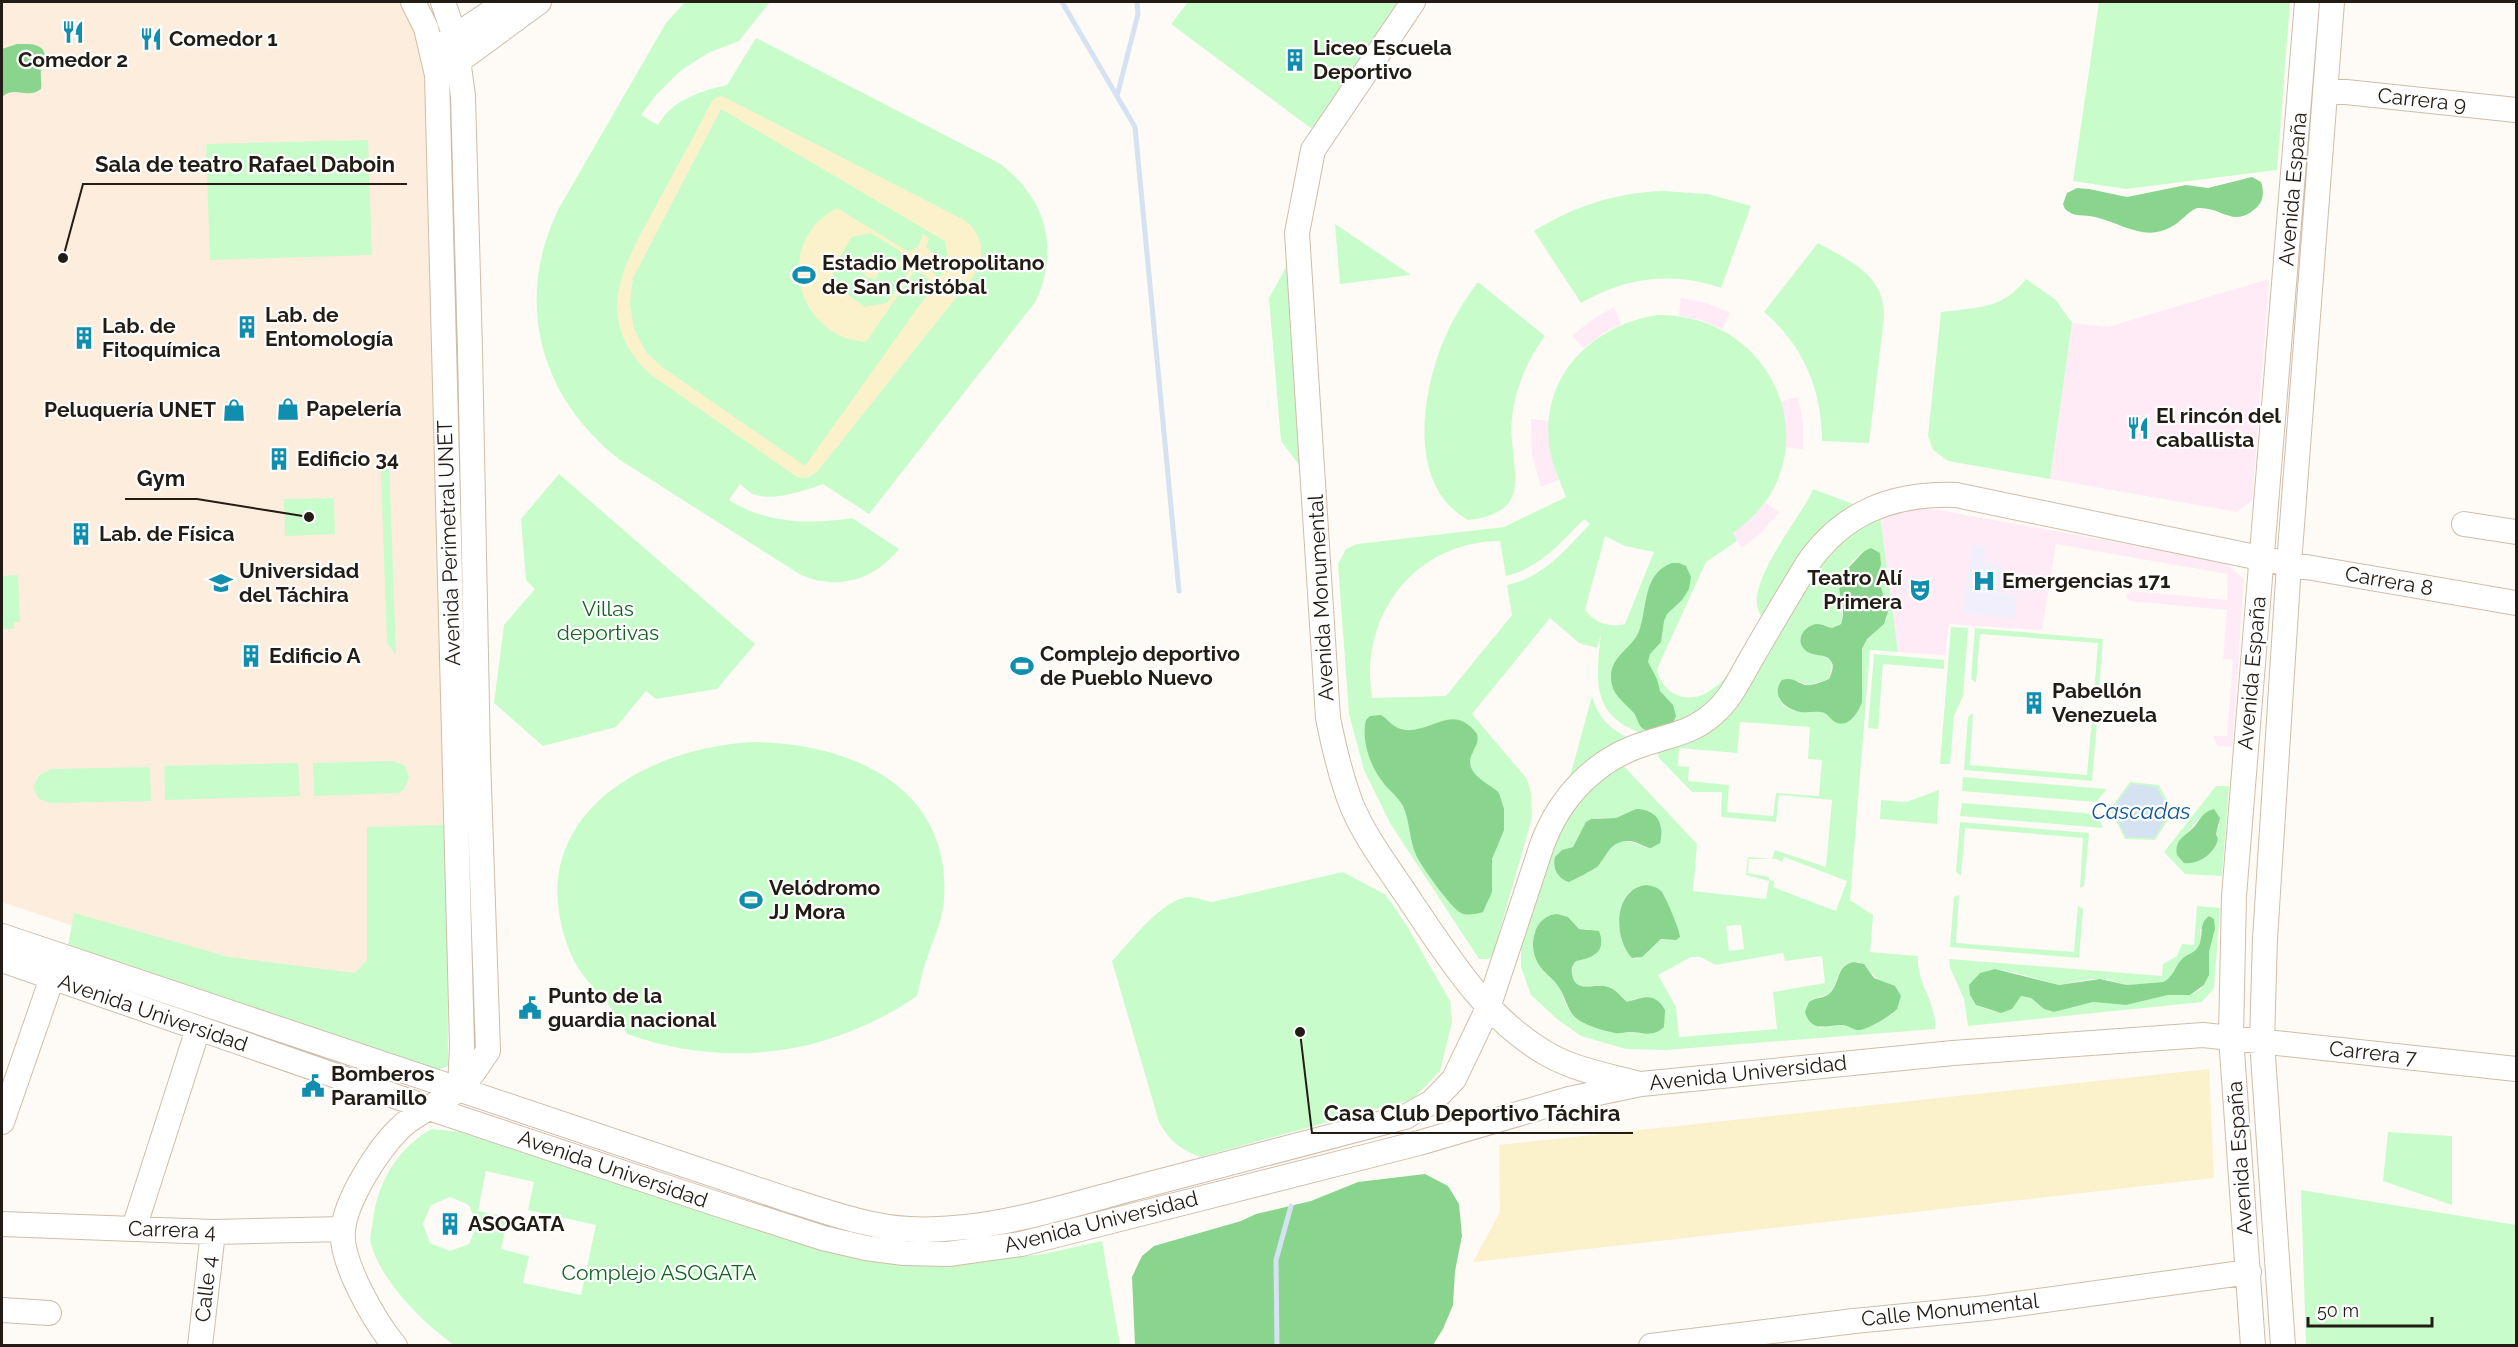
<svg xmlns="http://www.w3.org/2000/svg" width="2518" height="1347" font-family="Raleway,sans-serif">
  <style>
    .commercial { fill: #feebf5 }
    .built { fill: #fceddd }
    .medical { fill: #f2effc }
    .green { fill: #c9fccb; fill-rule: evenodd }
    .forest { fill: #89d58d }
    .sand { fill: #fbf2cc; fill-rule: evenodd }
    .water { fill: #d5e2f1 }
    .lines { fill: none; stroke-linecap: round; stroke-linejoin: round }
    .stream { stroke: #d5e2f1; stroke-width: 5 }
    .minor-casing { stroke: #d0bda8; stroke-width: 26 }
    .minor { stroke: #fff; stroke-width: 24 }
    .labels { text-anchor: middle; stroke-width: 4.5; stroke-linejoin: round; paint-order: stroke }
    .poi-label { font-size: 21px; font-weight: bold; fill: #231c14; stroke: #fff; text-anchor: start }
    .street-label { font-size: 21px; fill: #231c14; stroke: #fff }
    .park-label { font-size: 21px; fill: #126321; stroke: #fff }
    .water-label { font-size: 22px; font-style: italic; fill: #105596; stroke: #fff }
    .leader { fill: none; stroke: #231c14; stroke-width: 2 }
    .callout-dot { fill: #231c14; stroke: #fff; stroke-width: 2 }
    .callout-label { font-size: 22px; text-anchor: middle; font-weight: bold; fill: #231c14; stroke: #fff; stroke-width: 4.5; stroke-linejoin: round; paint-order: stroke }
  </style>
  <rect width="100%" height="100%" fill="#fefaf6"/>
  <path class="commercial" d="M2269 279 2252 501 2237 512 2050 479 2072 323 2108 327Z
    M1681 298 1706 303 1730 313 1722 329 1701 320 1679 316Z
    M1614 307 1621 324 1602 334 1584 348 1572 336 1592 320Z
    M1798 397 1803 423V449L1785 447V424L1781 402Z
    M1531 419 1549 421 1550 451 1558 480 1541 487 1532 454Z
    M1764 502 1779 512 1762 532 1742 548 1732 533 1750 519Z
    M1899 509H1932L2222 561 2244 579 2232 747 2218 746 2213 736H2227L2233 660 2223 659 2227 610 2130 601 2125 596 2132 591 2227 600 2228 574 2056 544 2042 630 1949 624 1945 655 1898 652 1880 515Z"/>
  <path class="built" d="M2 2H401L410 15 430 80 447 794 445 1051 2 902Z"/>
  <path class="medical" d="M1972 545 1986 547 1984 562 2002 565 1998 593 2017 596 2014 619 1963 612Z"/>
  <path class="green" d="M685 2H770L739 41 708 53 680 71 656 95 641 115 658 125C672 100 700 91 727 85L756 38 999 163C1046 198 1060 248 1036 301L869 514 823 484C807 490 774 501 756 495 751 494 745 488 740 484L729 500C764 523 811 525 852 518L899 549C874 580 838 591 801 575L620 460C540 398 513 301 559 208L666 23Z
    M1188 2H1405L1312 129 1171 24Z
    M2099 2H2290L2277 170 2126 189 2073 181Z
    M368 140 372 255 210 260 206 144Z
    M1662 191 1708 194 1751 206 1721 288C1673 271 1625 277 1581 303L1534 231C1574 206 1615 193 1662 191Z
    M1335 224 1411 275 1340 284Z
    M1818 243C1850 261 1885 275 1884 317L1869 443 1822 441C1822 390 1803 345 1764 312Z
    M1295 251 1311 481 1281 441 1269 298Z
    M2026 279 2056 300 2072 323 2050 479 1948 461 1933 450 1928 436 1941 312C1977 307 2002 310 2026 279Z
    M1478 282 1545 336C1527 360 1516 387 1512 417 1507 465 1540 512 1468 520 1405 485 1422 387 1447 333 1455 315 1466 298 1478 282Z
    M1657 315C1782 314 1834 464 1733 533L1737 541 1706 562 1657 669C1659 679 1664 687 1673 693 1697 707 1720 686 1734 667L1726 700 1652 736C1594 721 1594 688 1601 634L1597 648 1579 643 1550 618 1472 714 1527 779 1531 793 1532 818 1493 954 1489 959H1479L1390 823 1364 770 1349 714 1338 564 1346 549 1357 544 1504 527 1566 497C1559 479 1551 463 1549 444 1542 373 1593 326 1657 315ZM1584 519 1590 524C1565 550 1544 577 1507 585L1512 615 1446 696 1372 698C1359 616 1414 542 1500 541L1506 576C1540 568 1560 543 1584 519ZM1605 536 1625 546 1654 552 1625 624C1610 628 1595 623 1585 610Z
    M389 458 396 655 387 643 381 472Z
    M559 474 755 644 717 689 656 699 646 691 616 727 543 746 494 703 504 625 535 589 526 580 521 519Z
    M1813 489 1856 505 1762 617C1739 588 1801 519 1813 489Z
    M334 498 335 534 285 536 284 499Z
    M1880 515 1898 652 1870 650 1850 900 1873 915 1870 952 1918 956C1916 983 1937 1002 1935 1029L1666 1050 1626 1049 1581 1036 1557 1019 1531 995 1521 967V946L1546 855 1567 811 1620 762 1697 844 1693 891 1766 899 1769 881 1746 875 1748 857 1772 859 1775 850 1826 867 1832 800 1779 795 1776 822 1721 817 1722 792H1692L1659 758 1657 747 1689 739 1830 547ZM1861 552 1881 558C1881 565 1878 571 1878 577 1878 593 1889 604 1887 619L1867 639 1862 649V702L1837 723C1833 720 1829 715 1825 713 1810 706 1787 721 1778 695L1798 681 1808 685 1829 679 1832 662 1823 656 1807 652 1801 638 1806 628 1821 624 1832 628 1841 623C1846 607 1834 591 1842 575 1846 566 1855 560 1861 552ZM1740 722 1810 727 1808 759 1822 760 1819 796 1776 793 1773 816 1727 812 1729 785 1688 781 1689 767 1678 766 1679 748 1737 753ZM1636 809 1652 812 1661 826 1646 848C1634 841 1617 837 1608 850 1603 856 1601 865 1594 869 1588 873 1578 876 1569 882L1560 877 1555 868 1562 850 1573 847 1581 832 1596 818H1616ZM1784 857 1847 881 1836 911 1773 887 1775 882 1769 880V877L1748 873 1749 859H1776L1782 862ZM1630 891 1667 906 1675 920 1671 940C1656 936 1647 950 1637 959L1632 958C1617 942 1614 907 1630 891ZM1568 917 1579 929H1589L1573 965C1566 996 1590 983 1604 986 1615 988 1619 995 1627 1002L1637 998 1643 1034C1626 1030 1609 1035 1593 1026 1586 1023 1571 1014 1567 1007 1563 1000 1563 992 1558 985 1544 966 1531 960 1534 932ZM1741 925 1744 949 1729 951 1726 926ZM1783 953 1785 961 1822 956 1825 983 1773 992 1777 1029 1679 1037 1676 1007 1658 975 1691 957H1700L1716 965ZM1859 962 1879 980 1893 1014 1870 1026 1840 1025 1819 1028 1818 997C1844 996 1829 962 1859 962Z
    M18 575 20 622H14V629H2V576Z
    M1951 627 1968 628 1963 696 1954 716 1950 764H1940Z
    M1975 628 2103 639 2099 690 2094 694 2098 643 1980 634 1976 683 1971 679Z
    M1874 654 1944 660V669L1883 664 1878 729 1868 728Z
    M1592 696C1598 718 1611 730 1631 739L1568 784Z
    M1973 713 1970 765 2087 775 2092 718 2097 723 2092 781 1964 770 1968 717Z
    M754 742C850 743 952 786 944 900 942 923 933 940 926 961 922 972 920 985 917 996 830 1056 726 1069 627 1034 621 1025 615 1012 607 1003 590 984 575 969 567 944 522 817 645 747 754 742Z
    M393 761 405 766 409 777 404 790 399 793 314 796 313 763Z
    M298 763 300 796 165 800 164 766Z
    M150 767 151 801 51 803 39 799 33 787 39 775 51 769Z
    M1963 777 2107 789 2096 802 1962 791Z
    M2130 782 2159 785 2173 812 2155 840 2125 839 2110 809ZM2157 787 2170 812 2154 837Z
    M2216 786H2229L2222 876 2185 874 2164 852ZM2200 817 2220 823 2216 834 2218 839 2205 857 2199 858 2177 845Z
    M1939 790 1937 824 1880 819 1881 800 1906 802Z
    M1962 803 2097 814 2103 828 1960 816Z
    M1960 822 2089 833 2084 886 2080 888 2083 838 1965 828 1961 876 1956 872Z
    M447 825 448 1066 435 1071 67 951 74 913 229 957 355 973 367 960V827Z
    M1343 872 1386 895 1407 926 1450 1001 1452 1022 1440 1071 1413 1099 1200 1157C1179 1148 1171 1143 1159 1122L1112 961C1130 942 1163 898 1189 897 1196 897 1205 901 1212 902Z
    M1959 895 1956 943 2074 952 2078 906 2083 909 2079 958 1950 947 1954 897Z
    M2197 906 2220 908 2214 988 2202 1002 1968 1026 1964 999 1950 968 1949 959 2162 976 2163 964 2177 956 2182 944 2194 945ZM2200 929H2215L2209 952 2207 980 2200 990 2190 995H2168L2126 1005 2093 1002 2054 1012 2044 1009 2031 998 2021 996C2006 1017 1999 1014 1976 1005L1970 995 1980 973 1995 969 2012 972 2059 985 2090 979H2106L2127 985 2163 982 2168 980 2181 960 2197 950 2201 940Z
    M432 1129 460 1132 789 1240 958 1263 1044 1254 1102 1241 1120 1345H454C424 1324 381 1281 371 1244 369 1238 372 1228 373 1221 377 1183 398 1147 432 1129ZM486 1171 534 1182 528 1210 596 1225 581 1295 523 1283 529 1256 501 1249 508 1217 478 1211ZM450 1197 469 1205 477 1225 469 1244 450 1251 430 1243 423 1224 431 1205Z
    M2388 1132 2452 1136V1205L2383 1181Z
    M2301 1190 2516 1225V1345H2306Z"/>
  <path class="forest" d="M17 44C27 44 44 42 45 56 45 61 42 65 41 69 40 76 42 82 41 89 27 100 15 85 2 97V49Z
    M2252 177 2261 182C2264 191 2264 201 2256 208 2233 229 2222 206 2197 208 2187 212 2181 222 2171 227 2145 242 2121 223 2095 217 2084 214 2074 218 2065 209L2063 204 2067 193 2077 188 2089 189 2127 197 2186 185 2208 188Z
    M1871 548 1880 553 1881 564 1878 577 1888 612 1884 624 1867 639 1862 649V702C1858 713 1848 729 1835 722 1829 718 1827 712 1820 712 1814 711 1807 713 1801 712 1785 710 1770 695 1782 680 1792 677 1796 682 1805 685 1812 686 1822 682 1829 679 1831 674 1835 667 1831 661 1826 653 1812 657 1805 650 1794 640 1805 624 1818 624 1823 624 1827 627 1832 628L1841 624C1850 598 1825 590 1853 563 1860 556 1862 551 1871 548Z
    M1672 563H1679L1686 566 1691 577 1689 589 1682 600 1667 614 1664 621 1661 642 1650 654 1648 662 1657 679 1660 691 1673 705 1676 716 1673 723C1663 727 1646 737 1639 724 1637 720 1636 715 1633 712 1623 701 1611 694 1611 677 1611 655 1632 649 1639 631 1648 607 1642 574 1672 563Z
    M1381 715C1388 719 1392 727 1401 729 1429 737 1452 700 1477 734 1479 742 1476 745 1473 752 1461 773 1488 782 1499 793L1504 809V830L1492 859V892L1483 912C1476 914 1468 916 1461 913 1451 908 1421 866 1416 855 1409 839 1410 821 1403 806 1397 795 1388 790 1382 781 1370 766 1361 739 1366 720L1370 716Z
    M1636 809C1657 809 1665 824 1660 843L1651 848C1643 847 1637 841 1629 841 1610 841 1608 854 1598 866 1595 869 1574 880 1569 882 1558 879 1552 868 1555 857L1562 850 1573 847 1586 822 1591 819 1616 818Z
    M2214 809 2220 818 2216 834 2218 839C2215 853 2199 865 2184 863L2177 855C2174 840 2184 837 2193 828 2201 819 2202 812 2214 809Z
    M1647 885C1652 886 1657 887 1661 891 1665 895 1680 930 1680 937L1676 940 1661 939 1642 957 1632 958C1613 938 1613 888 1647 885Z
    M1557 914 1568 917 1579 929 1599 931C1607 952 1593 958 1576 961 1572 965 1571 969 1572 974 1575 995 1595 982 1608 987 1617 990 1620 996 1627 1002 1643 998 1654 991 1665 1010L1664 1027C1652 1038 1643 1032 1629 1032 1624 1032 1619 1034 1615 1033 1604 1031 1589 1026 1580 1021 1566 1012 1567 998 1558 986 1553 978 1544 973 1539 965 1527 947 1533 916 1557 914Z
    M2209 916 2214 919 2215 929 2209 952V975L2204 985 2190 995H2168L2126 1005 2093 1002 2054 1012 2044 1009 2031 998 2021 996 2012 1009 2001 1013 1976 1005 1970 995 1969 985 1980 973 1995 969 2059 985 2100 979 2127 985 2163 982C2173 978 2175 966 2182 959 2187 954 2195 953 2198 947 2205 936 2197 925 2209 916Z
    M1854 962 1864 964 1874 978 1895 986 1901 996 1897 1009C1892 1015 1867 1030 1859 1030 1852 1030 1848 1024 1840 1025 1824 1026 1811 1032 1805 1012L1809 1002C1816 997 1825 999 1831 992 1841 980 1836 966 1854 962Z
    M1425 1174 1448 1186 1459 1204 1462 1236 1455 1271 1453 1305 1443 1329 1433 1345H1135L1132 1277 1142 1256 1154 1246 1241 1221 1256 1214 1311 1201 1358 1182Z"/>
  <path class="sand" d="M722 96 964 220C983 233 986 256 974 275L817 472 807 478 797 477 650 374C590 317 625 263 657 204 675 170 694 137 711 103L715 98ZM721 109 945 241 949 264 805 466 662 367 646 352 634 329 630 304 633 278Z
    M837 208 909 252 918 247 923 234 929 238 926 247C935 253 936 261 931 270L937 277 932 283 924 274 914 272 866 342C794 337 773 241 837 208ZM871 233 908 256 907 260 880 265 874 261 868 262 863 269 866 277 875 279 881 270 908 265 910 270 887 303 865 307 835 285 832 269 852 237Z
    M2209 1069 2214 1178 1473 1262 1500 1212 1499 1145Z"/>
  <path class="water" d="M2131 784 2157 787 2170 812 2154 838 2126 837 2112 809Z"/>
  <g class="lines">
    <path class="stream" d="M1062 2 1135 127 1179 591
      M1117 96 1138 14 1137 2
      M1277 1346 1276 1260 1291 1206"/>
    <g class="minor-casing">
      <path id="minor" d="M413 2 426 28 437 75 462 1046 460 1088
        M1413 2 1313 150 1297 233 1328 718C1334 748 1341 778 1352 806 1366 839 1388 867 1407 896 1447 955 1485 1019 1549 1055 1576 1070 1606 1075 1636 1083
        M442 45 506 2
        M449 68 539 2
        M2327 90 2516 110
        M2464 524 2516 532
        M2 936 789 1200C828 1212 868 1227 909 1229 983 1233 1057 1209 1127 1190 1220 1165 1313 1142 1405 1117L1432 1102 1454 1079 1488 1008 1542 845C1560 796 1597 758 1647 743 1671 735 1693 732 1713 714 1732 698 1742 674 1754 654 1771 624 1789 595 1806 566 1842 512 1893 493 1956 495L2289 564 2516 603
        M2 960 426 1107 711 1202 823 1238 866 1248 904 1253 948 1254 1021 1244 1419 1143 1569 1099 1641 1084 1953 1053 2203 1035 2516 1069
        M2 1122 52 978
        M2 1224 213 1232 343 1229
        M134 1228 198 1029
        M2 1310 49 1313
        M200 1346 213 1232
        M395 1346C375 1322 340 1262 343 1231 345 1201 378 1149 400 1128 417 1111 445 1102 460 1088 471 1078 479 1063 488 1051L478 757 470 350 463 96 455 37 443 2
        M1651 1346 1854 1321 1987 1308 2249 1272
        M2253 1346 2231 1037 2234 896 2307 2
        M2283 1346 2262 1041 2265 939 2289 564 2332 2"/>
    </g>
    <use href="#minor" class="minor"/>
  </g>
  <defs>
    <g id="restaurant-bare" transform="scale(1.8)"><path d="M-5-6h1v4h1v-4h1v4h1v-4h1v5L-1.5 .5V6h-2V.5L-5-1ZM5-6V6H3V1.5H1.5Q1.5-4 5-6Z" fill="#118dae" stroke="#fff" stroke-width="2.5" paint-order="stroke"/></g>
    <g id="building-bare" transform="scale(1.8)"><path d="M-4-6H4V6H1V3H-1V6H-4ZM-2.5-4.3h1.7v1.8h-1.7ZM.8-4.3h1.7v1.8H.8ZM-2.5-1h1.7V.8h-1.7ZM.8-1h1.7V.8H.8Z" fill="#118dae" stroke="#fff" stroke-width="2.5" paint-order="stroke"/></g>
    <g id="stadium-bare" transform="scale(1.8)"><path d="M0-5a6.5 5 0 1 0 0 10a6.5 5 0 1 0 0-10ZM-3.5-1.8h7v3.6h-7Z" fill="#118dae" stroke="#fff" stroke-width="2.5" paint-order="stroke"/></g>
    <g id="shop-bare" transform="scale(1.8)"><path d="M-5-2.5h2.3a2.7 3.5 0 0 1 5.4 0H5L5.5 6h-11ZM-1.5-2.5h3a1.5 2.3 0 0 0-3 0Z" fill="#118dae" stroke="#fff" stroke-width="2.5" paint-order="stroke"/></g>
    <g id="hospital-bare" transform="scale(1.8)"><path d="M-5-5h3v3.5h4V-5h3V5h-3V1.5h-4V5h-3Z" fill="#118dae" stroke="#fff" stroke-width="2.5" paint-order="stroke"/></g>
    <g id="university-bare" transform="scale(1.8)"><path d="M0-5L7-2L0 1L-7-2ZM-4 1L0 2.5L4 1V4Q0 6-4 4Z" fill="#118dae" stroke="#fff" stroke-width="2.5" paint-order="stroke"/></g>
    <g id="theatre-bare" transform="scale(1.8)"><path d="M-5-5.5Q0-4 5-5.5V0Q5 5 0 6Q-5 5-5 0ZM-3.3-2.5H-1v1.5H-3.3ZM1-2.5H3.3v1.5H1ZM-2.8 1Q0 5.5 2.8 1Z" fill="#118dae" stroke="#fff" stroke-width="2.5" paint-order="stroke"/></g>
    <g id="civic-bare" transform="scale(1.8)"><path d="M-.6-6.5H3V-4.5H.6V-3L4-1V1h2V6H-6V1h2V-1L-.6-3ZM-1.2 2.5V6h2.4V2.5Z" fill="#118dae" stroke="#fff" stroke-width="2.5" paint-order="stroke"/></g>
  </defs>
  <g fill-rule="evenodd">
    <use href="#restaurant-bare" x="73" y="32"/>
    <use href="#restaurant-bare" x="151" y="39"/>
    <use href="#building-bare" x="1295" y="60"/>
    <use href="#stadium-bare" x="804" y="275"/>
    <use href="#building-bare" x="247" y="327"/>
    <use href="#building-bare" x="84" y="338"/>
    <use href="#shop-bare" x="288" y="409"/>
    <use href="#shop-bare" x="234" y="410"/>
    <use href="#restaurant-bare" x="2138" y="428"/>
    <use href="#building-bare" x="279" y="459"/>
    <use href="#building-bare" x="81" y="534"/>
    <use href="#hospital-bare" x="1984" y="581"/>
    <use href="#university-bare" x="221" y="583"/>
    <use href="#theatre-bare" x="1920" y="590"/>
    <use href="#building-bare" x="251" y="656"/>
    <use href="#stadium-bare" x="1022" y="666"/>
    <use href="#building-bare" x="2034" y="703"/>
    <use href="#stadium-bare" x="751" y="900"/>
    <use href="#civic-bare" x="530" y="1008"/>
    <use href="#civic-bare" x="313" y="1086"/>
    <use href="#building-bare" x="450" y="1224"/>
  </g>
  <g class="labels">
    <g class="poi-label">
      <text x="169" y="46">Comedor 1</text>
      <text x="1313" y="55">Liceo Escuela<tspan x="1313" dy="24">Deportivo</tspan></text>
      <text x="73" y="67" text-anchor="middle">Comedor 2</text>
      <text x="822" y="270">Estadio Metropolitano<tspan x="822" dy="24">de San Cristóbal</tspan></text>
      <text x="265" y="322">Lab. de<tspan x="265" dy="24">Entomología</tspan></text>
      <text x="102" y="333">Lab. de<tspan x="102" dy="24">Fitoquímica</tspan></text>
      <text x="306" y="416">Papelería</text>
      <text x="216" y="417" text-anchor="end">Peluquería UNET</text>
      <text x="2156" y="423">El rincón del<tspan x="2156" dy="24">caballista</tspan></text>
      <text x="297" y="466">Edificio 34</text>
      <text x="99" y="541">Lab. de Física</text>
      <text x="239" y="578">Universidad<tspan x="239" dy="24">del Táchira</tspan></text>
      <text x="1902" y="585" text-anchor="end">Teatro Alí<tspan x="1902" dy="24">Primera</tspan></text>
      <text x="2002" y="588">Emergencias 171</text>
      <text x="1040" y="661">Complejo deportivo<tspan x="1040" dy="24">de Pueblo Nuevo</tspan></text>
      <text x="269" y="663">Edificio A</text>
      <text x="2052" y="698">Pabellón<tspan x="2052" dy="24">Venezuela</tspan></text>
      <text x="769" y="895">Velódromo<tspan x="769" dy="24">JJ Mora</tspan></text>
      <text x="548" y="1003">Punto de la<tspan x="548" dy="24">guardia nacional</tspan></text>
      <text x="331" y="1081">Bomberos<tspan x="331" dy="24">Paramillo</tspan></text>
      <text x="468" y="1231">ASOGATA</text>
    </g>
    <g class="street-label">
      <text transform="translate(2422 100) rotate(6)" y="7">Carrera 9</text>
      <text transform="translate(2293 189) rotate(-85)" y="7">Avenida España</text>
      <text transform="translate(449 543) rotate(-92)" y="7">Avenida Perimetral UNET</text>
      <text transform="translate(2389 581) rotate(10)" y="7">Carrera 8</text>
      <text transform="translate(1321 598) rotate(-93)" y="7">Avenida Monumental</text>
      <text transform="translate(2252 673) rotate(-85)" y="7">Avenida España</text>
      <text transform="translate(153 1013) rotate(19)" y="7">Avenida Universidad</text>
      <text transform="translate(2373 1053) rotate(6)" y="7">Carrera 7</text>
      <text transform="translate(1748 1073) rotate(-6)" y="7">Avenida Universidad</text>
      <text transform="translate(2240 1158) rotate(-94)" y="7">Avenida España</text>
      <text transform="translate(613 1169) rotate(19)" y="7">Avenida Universidad</text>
      <text transform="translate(1101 1222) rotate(-14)" y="7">Avenida Universidad</text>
      <text transform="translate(172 1230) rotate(2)" y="7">Carrera 4</text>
      <text transform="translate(206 1289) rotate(-84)" y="7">Calle 4</text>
      <text transform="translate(1950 1310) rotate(-6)" y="7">Calle Monumental</text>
    </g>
    <g class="park-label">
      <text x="608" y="616">Villas<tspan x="608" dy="24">deportivas</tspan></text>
      <text x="659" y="1280">Complejo ASOGATA</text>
    </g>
    <g class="water-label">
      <text x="2141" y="819">Cascadas</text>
    </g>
  </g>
  <path class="leader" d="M63 258L83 184H407M309 517L197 499H125M1300 1032L1312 1133H1633"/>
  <g class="callout-dot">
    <circle cx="63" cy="258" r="6"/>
    <circle cx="309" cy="517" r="6"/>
    <circle cx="1300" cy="1032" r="6"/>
  </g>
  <g class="callout-label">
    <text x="245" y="172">Sala de teatro Rafael Daboin</text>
    <text x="161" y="486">Gym</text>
    <text x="1472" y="1121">Casa Club Deportivo Táchira</text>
  </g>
  <rect width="2518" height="1347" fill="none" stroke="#231c14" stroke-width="6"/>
  <path d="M2308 1317v9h124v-9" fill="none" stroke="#231c14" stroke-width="3"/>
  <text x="2317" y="1317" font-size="18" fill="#231c14" stroke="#ffffff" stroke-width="4.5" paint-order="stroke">50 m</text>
</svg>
